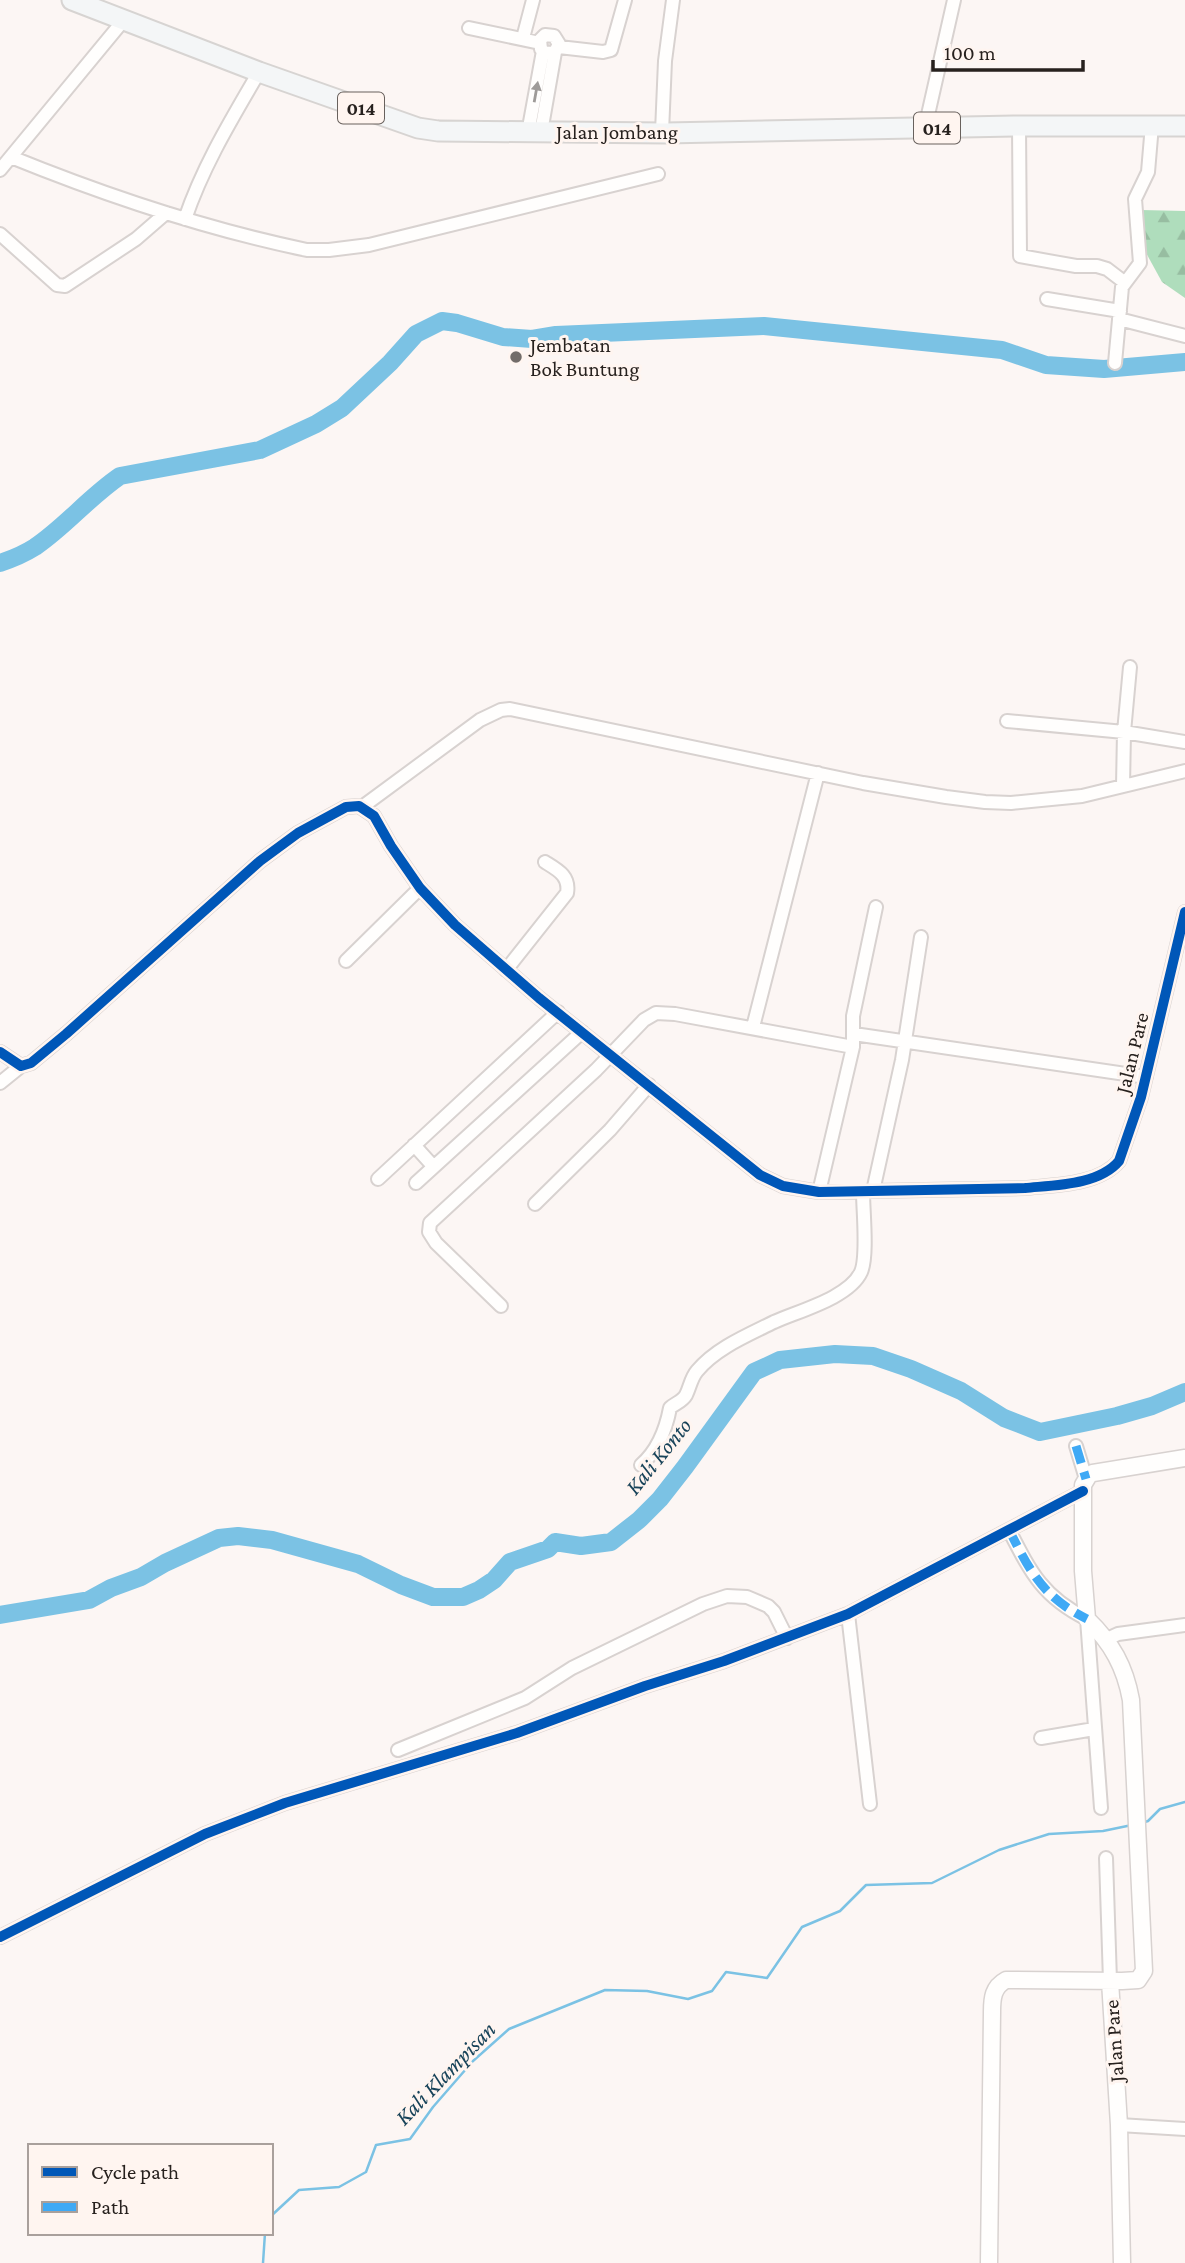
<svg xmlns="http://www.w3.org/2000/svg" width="1185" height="2263" font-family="'Crimson Pro',serif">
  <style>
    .forest { fill: url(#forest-firs) }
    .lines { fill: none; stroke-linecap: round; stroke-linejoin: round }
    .stream { stroke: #7bc2e4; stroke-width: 2.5 }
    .river { stroke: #7bc2e4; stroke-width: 18 }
    .minor-casing { stroke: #d8d2d0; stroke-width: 16 }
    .tertiary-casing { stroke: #d8d2d0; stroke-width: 19 }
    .primary-casing { stroke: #d7d4d2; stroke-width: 23 }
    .minor { stroke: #fffefd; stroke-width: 12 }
    .tertiary { stroke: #fffefd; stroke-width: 16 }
    .primary { stroke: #f4f6f7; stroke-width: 19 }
    .quiet { stroke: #3fa9f5; stroke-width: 9; stroke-dasharray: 18 9; stroke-linecap: butt }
    .cycleway-casing { stroke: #fff5f0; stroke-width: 15 }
    .cycleway { stroke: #0057b8; stroke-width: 10 }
    .oneway { fill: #9e9b99 }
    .poi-dot { fill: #726c69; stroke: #fff5f0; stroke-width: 2.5 }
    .labels { text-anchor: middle; stroke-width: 6; stroke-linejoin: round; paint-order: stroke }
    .shield { fill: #fff5f0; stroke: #68615d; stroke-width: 2 }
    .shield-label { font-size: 19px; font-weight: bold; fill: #27211e }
    .street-label { font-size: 21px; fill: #27211e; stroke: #fff5f0 }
    .poi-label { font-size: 21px; fill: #27211e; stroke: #fff5f0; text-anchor: start }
    .water-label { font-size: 23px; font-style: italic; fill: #184359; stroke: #fff5f0 }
  </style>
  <defs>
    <pattern id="forest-firs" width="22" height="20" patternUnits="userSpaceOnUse" patternTransform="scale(1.75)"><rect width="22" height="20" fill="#afddbc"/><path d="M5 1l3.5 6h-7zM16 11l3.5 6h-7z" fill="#97bda1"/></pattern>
  </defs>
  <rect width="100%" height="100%" fill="#fcf6f4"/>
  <path class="forest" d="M1141 210 1185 211V298L1162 282 1145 251Z"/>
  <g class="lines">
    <path class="stream" d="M1142 1823 1148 1821 1160 1809 1185 1802
      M271 2216 299 2190 339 2187 366 2172 376 2145 410 2139 433 2107 473 2061 509 2029 605 1990 647 1991 688 1999 712 1991 726 1972 767 1978 802 1927 840 1911 866 1885 932 1883 999 1850 1049 1834 1103 1831 1132 1825
      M263 2263 265 2233"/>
    <path class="river" d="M0 563C12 559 24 554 35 547 66 526 89 497 120 476L260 450 316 424 342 408 390 363 416 334 442 321 457 323 503 337 532 339 556 335 764 326 1002 350 1046 365 1104 369 1185 362
      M0 1615 89 1600 111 1588 141 1577 165 1563 219 1538 238 1536 272 1540 358 1564 401 1585 433 1597H463L479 1590 494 1580 510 1562 548 1549 555 1542 581 1546 611 1542 639 1520 660 1499 685 1467 754 1372 780 1360 835 1354 873 1356 911 1369 961 1391 1004 1418 1040 1432 1117 1416 1152 1406 1185 1392"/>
    <g class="minor-casing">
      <path id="minor" d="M469 28 540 43
        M523 38 533 0
        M559 47 603 52 611 50 625 0
        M1019 126 1020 256 1076 266H1097L1107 269 1124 282
        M925 128 954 0
        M541 132 555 52 559 44 554 36 545 35 540 40 541 49 545 53 555 52
        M662 132 665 61 673 0
        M528 133 543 51
        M11 157C107 196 206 229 307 250H329L369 245 658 174
        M0 170 123 21
        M185 219C203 166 231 120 259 72
        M0 234 57 285 65 286 136 239 166 213
        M1047 299 1120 311
        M1119 319 1185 336
        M1115 363 1122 287 1140 263 1135 199 1148 172 1152 125
        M1007 721 1124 732 1185 742
        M1123 786 1124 732 1130 667
        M362 807 480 720 501 710 510 709 863 783 946 797 985 802 1011 803 1082 796 1185 771
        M346 961 420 888
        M506 970 567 893C570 876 558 870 545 862
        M753 1027 818 773
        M854 1034 1146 1077
        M0 1052 21 1066 31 1063 66 1034 260 861 298 833 346 807 359 806 374 816 391 846 420 888 455 925 539 998 760 1175 783 1186 819 1192 1025 1188C1055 1185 1099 1185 1119 1161L1141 1097 1185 912
        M0 1083 21 1066
        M414 1145 433 1166
        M378 1179 558 1012
        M416 1183 582 1032
        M873 1191 902 1060 921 937
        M819 1192 853 1047V1016L876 907
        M535 1204 610 1130 649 1085
        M501 1306 436 1243 429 1232 430 1223 596 1070 644 1020 656 1013 675 1014 853 1047
        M1076 1446 1086 1479
        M641 1465C657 1451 666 1429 670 1408 675 1403 682 1402 686 1395 690 1387 691 1378 697 1371 716 1348 748 1335 774 1322 798 1311 849 1298 861 1272 868 1256 863 1211 863 1192
        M1009 1530C1031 1573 1043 1597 1087 1619L1101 1808
        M848 1614 870 1804
        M1107 1639 1118 1634 1185 1625
        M1041 1738 1094 1729
        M398 1750 525 1698 572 1668 703 1604 727 1596 747 1597 768 1606 774 1612 787 1638
        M1106 1858 1110 1981
        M0 1937 205 1834 285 1803 517 1733 645 1686 724 1661 848 1614 1083 1491
        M1119 2125 1185 2129"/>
    </g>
    <g class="tertiary-casing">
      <path id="tertiary" d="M1110 1981 1119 2125 1122 2263
        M989 2263 992 2012C992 1998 993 1987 1006 1980L1122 1981 1138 1980 1144 1971 1131 1700C1125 1667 1112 1643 1087 1619L1083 1571V1485L1089 1475 1093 1473 1185 1458"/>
    </g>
    <g class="primary-casing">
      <path id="primary" d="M72 0 259 72 418 128 438 131 666 133 1014 126H1185"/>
    </g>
    <use href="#minor" class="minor"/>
    <use href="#tertiary" class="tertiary"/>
    <use href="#primary" class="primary"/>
    <path class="quiet" d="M1076 1446 1086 1479
      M1009 1530C1031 1573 1043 1597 1087 1619"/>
    <g class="cycleway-casing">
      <path id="cycleway" d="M0 1052 21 1066 31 1063 66 1034 260 861 298 833 346 807 359 806 374 816 391 846 420 888 455 925 539 998 760 1175 783 1186 819 1192 1025 1188C1055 1185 1099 1185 1119 1161L1141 1097 1185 912
        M0 1937 205 1834 285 1803 517 1733 645 1686 724 1661 848 1614 1083 1491"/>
    </g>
    <use href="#cycleway" class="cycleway"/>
  </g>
  <defs><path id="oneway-solid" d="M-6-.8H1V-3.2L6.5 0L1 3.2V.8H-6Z" transform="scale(1.75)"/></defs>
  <use class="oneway" href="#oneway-solid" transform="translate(536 92) rotate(-80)"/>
  <circle class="poi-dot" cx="516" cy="357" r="7"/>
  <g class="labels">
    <g class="shield">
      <rect x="338" y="92.5" width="46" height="31" rx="5"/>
      <rect x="914" y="112.5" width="46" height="31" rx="5"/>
    </g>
    <g class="shield-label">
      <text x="361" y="115">014</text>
      <text x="937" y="135">014</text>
    </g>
    <g class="street-label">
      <text x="617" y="139">Jalan Jombang</text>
      <text transform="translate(1132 1053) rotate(-76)" y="7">Jalan Pare</text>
      <text transform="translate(1114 2041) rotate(-94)" y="7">Jalan Pare</text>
    </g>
    <g class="poi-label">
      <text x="530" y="352">Jembatan<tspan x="530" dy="24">Bok Buntung</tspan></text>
    </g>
    <g class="water-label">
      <text transform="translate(658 1456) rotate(-51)" y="8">Kali Konto</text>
      <text transform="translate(445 2073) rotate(-46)" y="8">Kali Klampisan</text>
    </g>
  </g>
  <rect x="28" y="2144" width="245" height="91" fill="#fff5f0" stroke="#a9a09c" stroke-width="2"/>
  <rect x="42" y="2167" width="35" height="10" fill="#0057b8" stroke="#a9a09c" stroke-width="2"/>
  <text x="91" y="2179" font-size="21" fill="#27211e">Cycle path</text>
  <rect x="42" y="2202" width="35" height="10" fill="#3fa9f5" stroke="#a9a09c" stroke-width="2"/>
  <text x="91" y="2214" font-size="21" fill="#27211e">Path</text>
  <path d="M933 60v10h150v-10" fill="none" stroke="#27211e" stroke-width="3.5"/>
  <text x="944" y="60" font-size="21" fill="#27211e" stroke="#fff5f0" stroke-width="5" paint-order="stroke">100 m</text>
</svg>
